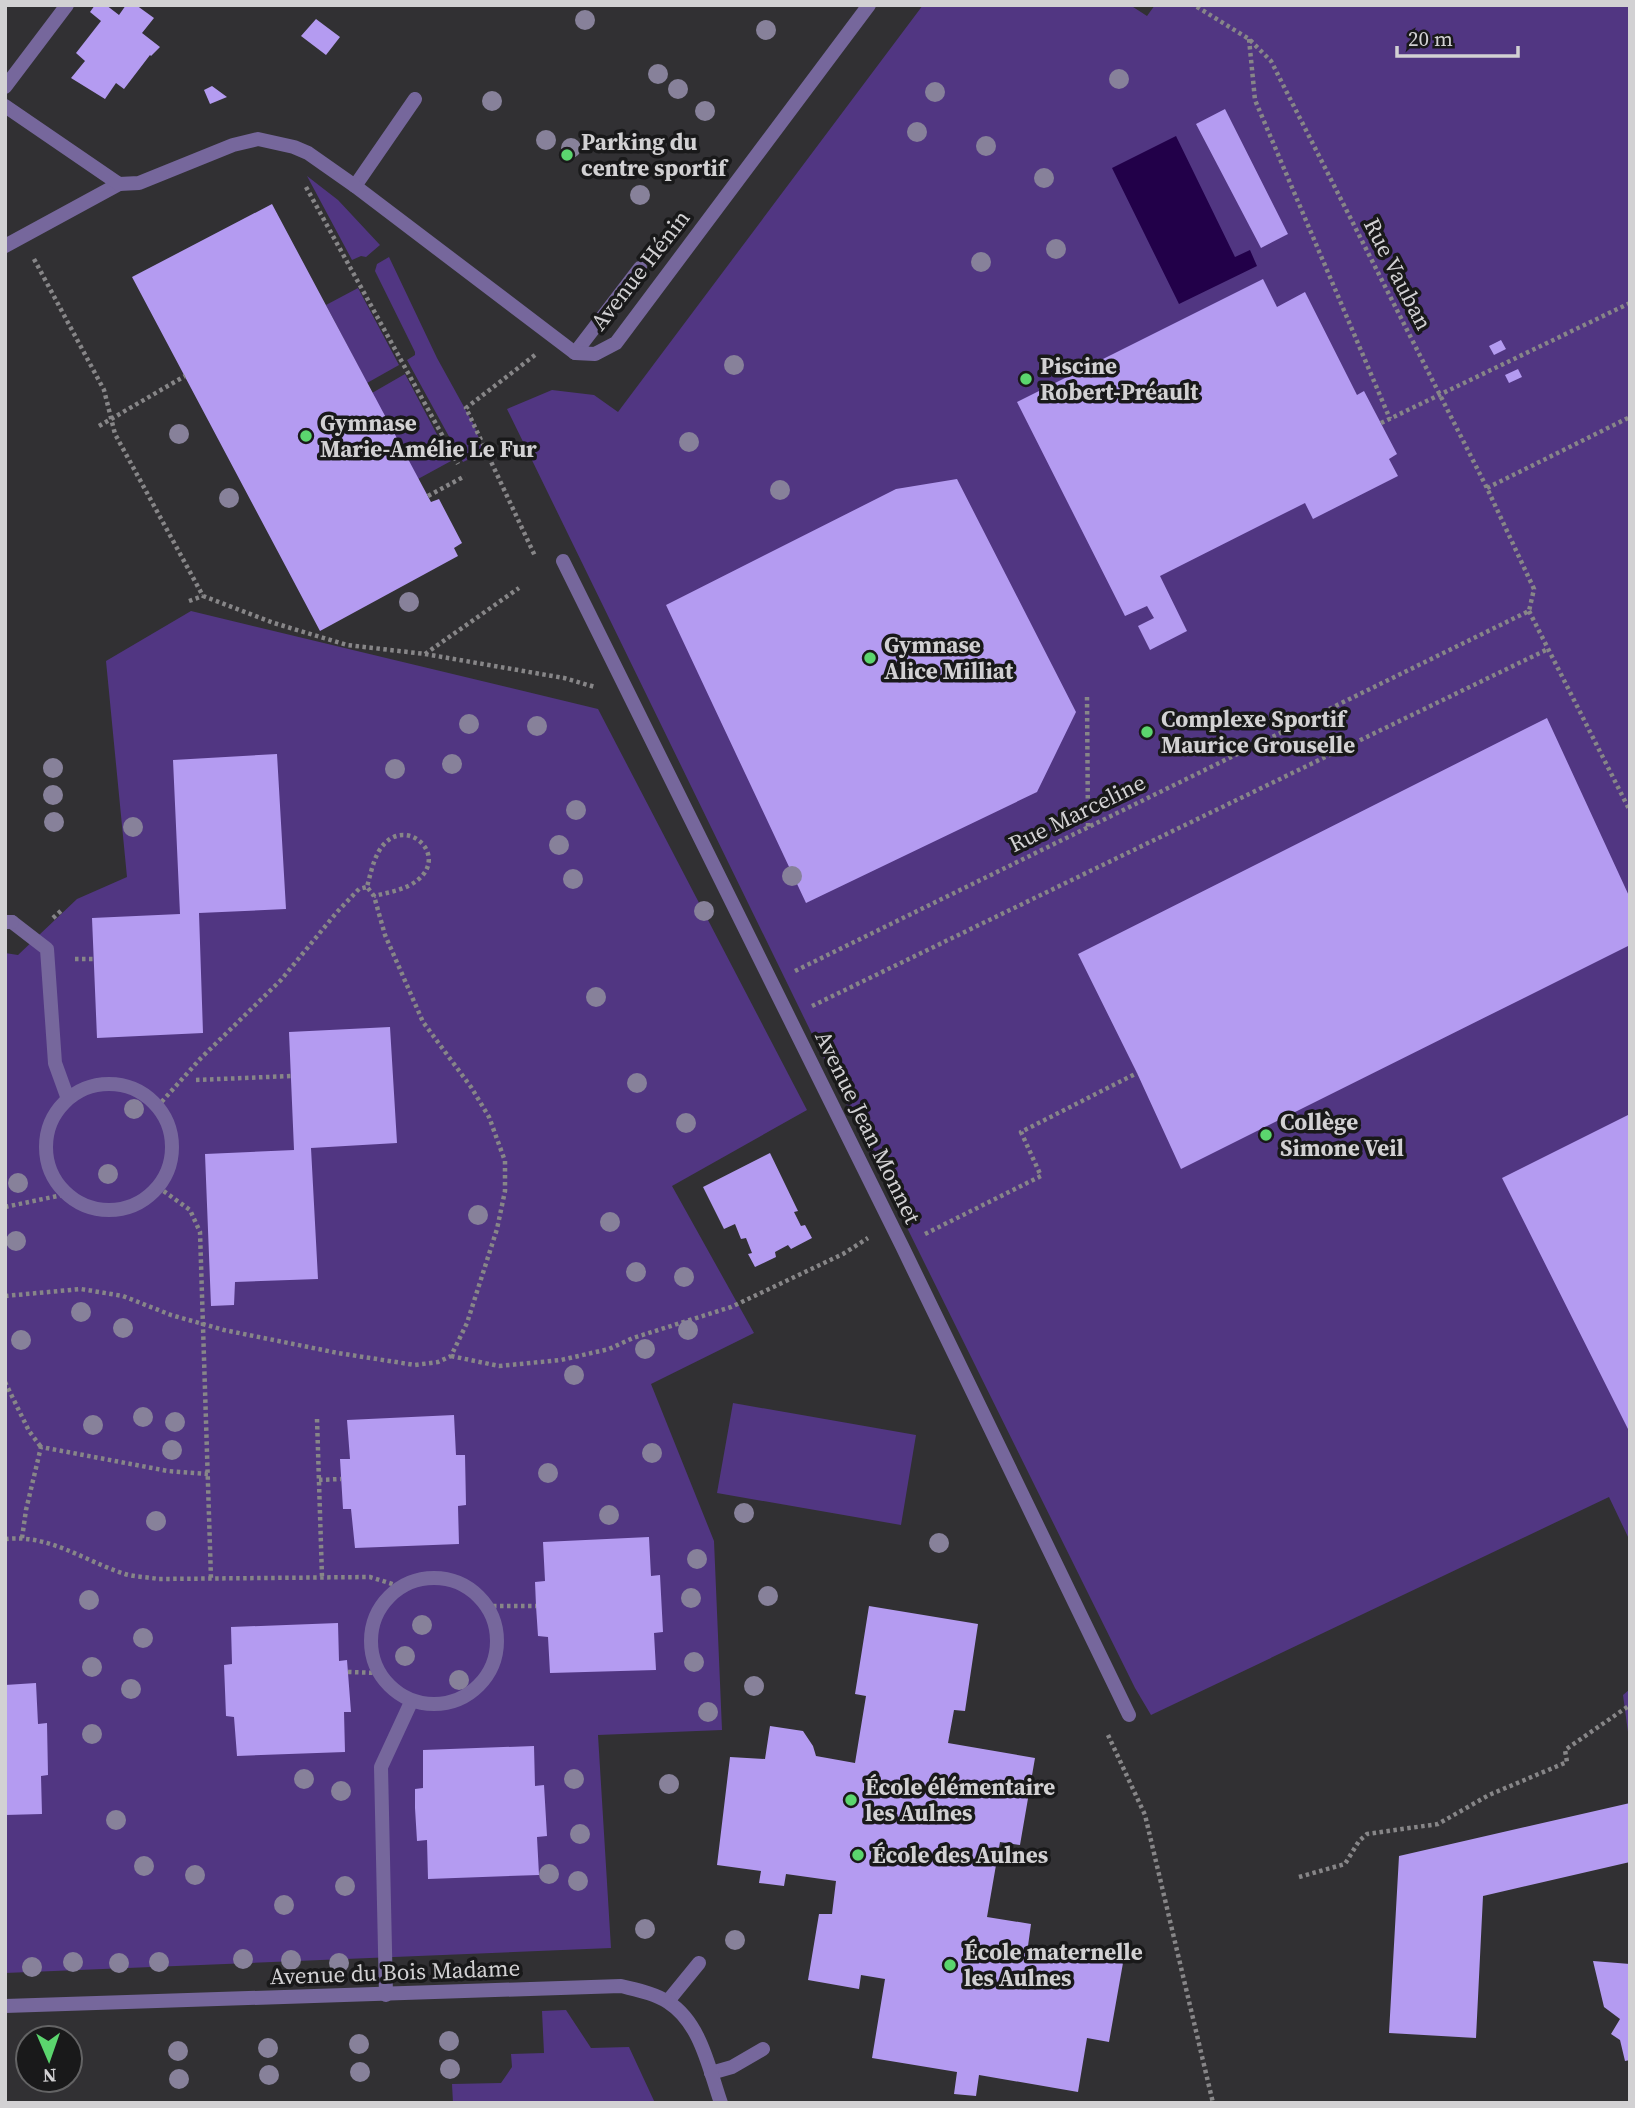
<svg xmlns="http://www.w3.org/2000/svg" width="1635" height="2108" font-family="'Source Serif 4',serif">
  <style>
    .green { fill: #513682 }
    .water { fill: #220049 }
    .building { fill: #b49bf1 }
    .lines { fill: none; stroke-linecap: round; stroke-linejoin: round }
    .path { stroke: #878688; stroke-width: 4.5; stroke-dasharray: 3.5 3.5; stroke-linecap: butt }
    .lane { stroke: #76679c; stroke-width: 14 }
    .street { stroke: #76679c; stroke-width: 14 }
    .tree { fill: #87819a }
    .poi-dot { fill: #5bd56e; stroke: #19191a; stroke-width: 2.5 }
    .labels { text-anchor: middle; stroke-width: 7; stroke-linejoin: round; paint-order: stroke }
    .poi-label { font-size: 23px; font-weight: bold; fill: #d2d1d3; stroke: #19191a; text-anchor: start }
    .street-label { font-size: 23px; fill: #d2d1d3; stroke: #19191a }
  </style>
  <rect width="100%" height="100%" fill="#313033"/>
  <path class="green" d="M923 5H1130L1147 16 1155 5H1630V1541L1609 1497 1151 1715 1135 1688 871 1155 507 409 552 390 594 395 618 412Z
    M307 176 338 200 380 245 366 257 361 256 352 260Z
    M389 257 437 358 474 425 484 452 463 462 407 360 415 355V352L375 271 377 264Z
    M358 288 399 365 367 383 326 305Z
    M405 374 451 461 418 479 372 393Z
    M191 611 598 709 807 1110 672 1186 754 1333 651 1384 714 1541 722 1730 598 1735 611 1948 5 1973V953L18 955 77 899 127 877 106 661Z
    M733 1403 916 1435 901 1525 717 1493Z
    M1630 1689V1747L1623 1695Z
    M566 2010 591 2048 629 2047 655 2103H453L452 2084 501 2083 512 2067 511 2054 544 2053 542 2011Z"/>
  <path class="water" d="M1176 136 1235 257 1250 250 1257 266 1179 304 1112 168Z"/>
  <path class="building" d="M95 5H106L119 15 126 5H136L154 18 142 33 160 47 151 56 150 55 124 89 116 83 105 99 71 78 85 61 76 53 101 21 90 12Z
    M316 19 340 37 326 55 301 36Z
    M212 86 227 97 210 104 204 90Z
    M1225 109 1288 234 1261 248 1196 124Z
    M272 204 431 502 439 499 462 543 454 548 458 556 320 631 132 277Z
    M1263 279 1277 307 1305 292 1357 395 1364 391 1397 454 1389 459 1398 476 1313 519 1305 503 1160 576 1187 631 1150 650 1138 626 1154 618 1147 606 1125 616 1017 402Z
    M1501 340 1506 349 1494 355 1489 346Z
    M1518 369 1522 377 1509 383 1505 375Z
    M957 479 1076 712 1037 792 806 903 666 605 896 489Z
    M1547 718 1630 898V945L1181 1169 1137 1073 1078 954Z
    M277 754 286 909 199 913 203 1033 97 1038 92 918 180 914 173 760Z
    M390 1027 397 1143 311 1148 318 1279 235 1282 234 1305 211 1306 205 1154 294 1150 289 1032Z
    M1630 1114V1433L1502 1178Z
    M770 1153 798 1211 794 1212 801 1226 805 1225 812 1238 791 1249 788 1245 775 1252 776 1257 755 1267 748 1254 752 1253 746 1238 741 1239 735 1224 724 1229 703 1187Z
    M454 1415 456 1455H465L466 1505 458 1506 459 1544 355 1548 351 1509H343L340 1459H350L347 1420Z
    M649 1537 651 1576 660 1575 663 1632 654 1633 656 1670 550 1673 548 1637 538 1636 536 1606 535 1582 545 1581 543 1542Z
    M869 1606 978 1624 965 1711 954 1710 948 1743 1035 1758 1020 1845 1000 1842 987 1917 1031 1924 1028 1946 1123 1963 1109 2042 1087 2038 1078 2092 979 2075 976 2096 954 2094 957 2072 872 2058 885 1979 861 1975 859 1989 808 1980 819 1914H832L836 1881 786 1874 784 1886 759 1883 761 1871 717 1865 730 1757 765 1759 770 1726 803 1731 813 1746 816 1756 855 1763 866 1696 855 1694Z
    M338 1623 339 1661 347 1660 351 1712H344L345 1752 237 1756 234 1717 226 1716 224 1665 232 1664 231 1627Z
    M36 1683 38 1724 47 1723 48 1775 41 1776 42 1814 5 1815V1685Z
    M534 1746 535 1786 544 1785 547 1836 537 1837 539 1875 428 1879 427 1840 417 1841 415 1808V1789L423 1788V1750Z
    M1630 1803V1862L1483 1896 1476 2038 1389 2033 1399 1856Z
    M1593 1961 1630 1964V2060L1625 2061 1620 2040 1611 2034 1620 2019 1604 2007Z"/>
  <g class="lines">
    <path class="path" d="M1249 39 1255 100 1390 419
      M306 187 458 464
      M34 259 104 390 115 434 203 596 274 623 347 645 425 654 564 678 595 687
      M535 355 466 408 535 556
      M1381 423 1630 303
      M99 426 185 376
      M1487 488 1630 417
      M428 496 465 476
      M189 601 203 596
      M1529 611 1630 811
      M425 654 519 588
      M1087 697 1088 828
      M53 918 63 909
      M75 959H94
      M795 971 1529 611 1534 589 1487 488 1271 61 1249 39 1194 5
      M812 1006 1548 649
      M196 1080 291 1076
      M157 1107 201 1058 281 980 337 912 359 889 367 887
      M158 1187 190 1210 200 1232 211 1579
      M5 1207 67 1194
      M925 1234 1041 1176 1021 1132 1137 1073
      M5 1296 81 1289 123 1296 171 1315 224 1330 338 1353 415 1365 438 1362 451 1356 467 1323 497 1229 505 1191V1161L489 1117 471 1087 423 1022 385 935 374 896 367 887C370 876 373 861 379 851 404 809 457 860 410 885 399 891 386 893 374 896
      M451 1356 499 1366 561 1360 609 1349 633 1338 731 1307 843 1254 868 1238
      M5 1382 29 1431 41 1447
      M317 1419 322 1577
      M319 1480 341 1479
      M22 1538 26 1510 41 1447 168 1471 208 1474
      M5 1539C50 1534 84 1561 125 1574 135 1577 147 1577 158 1579L370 1577 402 1587
      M486 1606H536
      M348 1672 379 1673
      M1108 1735 1145 1815 1213 2103
      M1299 1877 1345 1864 1359 1841 1367 1834 1438 1824 1489 1795 1567 1762 1565 1750 1630 1705"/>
    <path class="lane" d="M355 186 415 99
      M5 246 119 184
      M575 353 640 268
      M12 922 47 949 55 1063 68 1099
      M46 1147a63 63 0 1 1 126 0a63 63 0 1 1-126 0Z
      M371 1641a63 63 0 1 1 126 0a63 63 0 1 1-126 0Z
      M386 1995 381 1767 412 1700
      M668 2001 699 1963
      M711 2073 732 2067 763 2049"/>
    <path class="street" d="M5 87 67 5
      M5 106 119 184 139 183 233 145 258 139 294 147 308 153 355 186 575 353 595 354 616 343 869 5
      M563 561 902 1246 1129 1715
      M5 922H12
      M5 2006 621 1986C637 1990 654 1993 668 2002 701 2023 709 2069 721 2103"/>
  </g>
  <g class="tree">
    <circle cx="585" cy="20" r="10"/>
    <circle cx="766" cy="30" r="10"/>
    <circle cx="658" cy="74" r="10"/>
    <circle cx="1119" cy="79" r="10"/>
    <circle cx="678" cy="89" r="10"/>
    <circle cx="935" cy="92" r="10"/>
    <circle cx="492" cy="101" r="10"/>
    <circle cx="705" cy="111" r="10"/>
    <circle cx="917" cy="132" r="10"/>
    <circle cx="546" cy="140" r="10"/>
    <circle cx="986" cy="146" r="10"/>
    <circle cx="571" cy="148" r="10"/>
    <circle cx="1044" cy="178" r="10"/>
    <circle cx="640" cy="195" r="10"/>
    <circle cx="1056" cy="249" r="10"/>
    <circle cx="981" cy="262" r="10"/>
    <circle cx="734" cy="365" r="10"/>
    <circle cx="179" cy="434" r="10"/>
    <circle cx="689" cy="442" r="10"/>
    <circle cx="780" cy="490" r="10"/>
    <circle cx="229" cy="498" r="10"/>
    <circle cx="409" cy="602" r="10"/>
    <circle cx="469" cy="724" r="10"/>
    <circle cx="537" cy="726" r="10"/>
    <circle cx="452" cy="764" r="10"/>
    <circle cx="53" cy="768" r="10"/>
    <circle cx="395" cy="769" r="10"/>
    <circle cx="53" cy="795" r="10"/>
    <circle cx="576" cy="810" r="10"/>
    <circle cx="54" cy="822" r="10"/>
    <circle cx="133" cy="827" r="10"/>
    <circle cx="559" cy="845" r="10"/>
    <circle cx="792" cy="876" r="10"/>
    <circle cx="573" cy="879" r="10"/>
    <circle cx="704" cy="911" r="10"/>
    <circle cx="596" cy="997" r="10"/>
    <circle cx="637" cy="1083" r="10"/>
    <circle cx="134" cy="1109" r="10"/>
    <circle cx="686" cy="1123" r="10"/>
    <circle cx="108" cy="1174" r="10"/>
    <circle cx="18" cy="1183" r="10"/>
    <circle cx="478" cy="1215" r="10"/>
    <circle cx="610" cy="1222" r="10"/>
    <circle cx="16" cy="1241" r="10"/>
    <circle cx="636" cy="1272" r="10"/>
    <circle cx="684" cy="1277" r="10"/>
    <circle cx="81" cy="1312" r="10"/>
    <circle cx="123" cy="1328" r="10"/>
    <circle cx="688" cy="1330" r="10"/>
    <circle cx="21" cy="1340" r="10"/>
    <circle cx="645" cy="1349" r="10"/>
    <circle cx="574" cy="1375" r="10"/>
    <circle cx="143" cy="1417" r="10"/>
    <circle cx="175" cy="1422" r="10"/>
    <circle cx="93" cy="1425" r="10"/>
    <circle cx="172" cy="1450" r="10"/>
    <circle cx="652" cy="1453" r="10"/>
    <circle cx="548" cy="1473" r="10"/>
    <circle cx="744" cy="1513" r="10"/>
    <circle cx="609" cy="1515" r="10"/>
    <circle cx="156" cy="1521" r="10"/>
    <circle cx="939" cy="1543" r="10"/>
    <circle cx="697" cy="1559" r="10"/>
    <circle cx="768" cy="1596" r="10"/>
    <circle cx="691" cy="1598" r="10"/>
    <circle cx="89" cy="1600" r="10"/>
    <circle cx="422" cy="1625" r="10"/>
    <circle cx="143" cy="1638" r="10"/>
    <circle cx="405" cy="1656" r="10"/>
    <circle cx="694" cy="1662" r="10"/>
    <circle cx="92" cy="1667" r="10"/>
    <circle cx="459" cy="1680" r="10"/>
    <circle cx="754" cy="1686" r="10"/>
    <circle cx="131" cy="1689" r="10"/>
    <circle cx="708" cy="1712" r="10"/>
    <circle cx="92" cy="1734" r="10"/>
    <circle cx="304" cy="1779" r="10"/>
    <circle cx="574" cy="1779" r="10"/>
    <circle cx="669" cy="1784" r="10"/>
    <circle cx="341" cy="1791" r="10"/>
    <circle cx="116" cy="1820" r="10"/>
    <circle cx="580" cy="1834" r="10"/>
    <circle cx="144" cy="1866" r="10"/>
    <circle cx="549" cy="1874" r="10"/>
    <circle cx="195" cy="1875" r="10"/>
    <circle cx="578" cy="1881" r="10"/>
    <circle cx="345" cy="1886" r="10"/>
    <circle cx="284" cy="1905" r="10"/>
    <circle cx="645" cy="1929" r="10"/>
    <circle cx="735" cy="1940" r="10"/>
    <circle cx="243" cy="1959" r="10"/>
    <circle cx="291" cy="1960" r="10"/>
    <circle cx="73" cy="1962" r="10"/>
    <circle cx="159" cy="1962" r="10"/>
    <circle cx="119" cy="1963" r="10"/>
    <circle cx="339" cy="1963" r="10"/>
    <circle cx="32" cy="1967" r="10"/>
    <circle cx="449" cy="2041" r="10"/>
    <circle cx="359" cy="2044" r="10"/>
    <circle cx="268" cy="2048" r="10"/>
    <circle cx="178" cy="2051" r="10"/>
    <circle cx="450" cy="2069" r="10"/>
    <circle cx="360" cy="2072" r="10"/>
    <circle cx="269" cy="2075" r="10"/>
    <circle cx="179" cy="2079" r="10"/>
  </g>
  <g class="poi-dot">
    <circle cx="567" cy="155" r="7"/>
    <circle cx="1026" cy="379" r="7"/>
    <circle cx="306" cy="436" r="7"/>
    <circle cx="870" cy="658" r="7"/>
    <circle cx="1147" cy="732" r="7"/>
    <circle cx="1266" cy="1135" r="7"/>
    <circle cx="851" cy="1800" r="7"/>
    <circle cx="858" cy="1855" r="7"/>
    <circle cx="950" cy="1965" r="7"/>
  </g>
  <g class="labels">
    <g class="poi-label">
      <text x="581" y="150">Parking du<tspan x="581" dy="26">centre sportif</tspan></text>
      <text x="1040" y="374">Piscine<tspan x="1040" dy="26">Robert-Préault</tspan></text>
      <text x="320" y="431">Gymnase<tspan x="320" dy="26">Marie-Amélie Le Fur</tspan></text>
      <text x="884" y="653">Gymnase<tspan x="884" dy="26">Alice Milliat</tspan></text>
      <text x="1161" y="727">Complexe Sportif<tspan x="1161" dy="26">Maurice Grouselle</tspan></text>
      <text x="1280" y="1130">Collège<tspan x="1280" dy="26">Simone Veil</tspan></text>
      <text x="865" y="1795">École élémentaire<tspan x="865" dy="26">les Aulnes</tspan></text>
      <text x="872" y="1863">École des Aulnes</text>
      <text x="964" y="1960">École maternelle<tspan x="964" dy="26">les Aulnes</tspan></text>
    </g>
    <g class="street-label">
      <text transform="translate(640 270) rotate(-52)" y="8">Avenue Hénin</text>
      <text transform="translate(1398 274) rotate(63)" y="8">Rue Vauban</text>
      <text transform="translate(1077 813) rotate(-26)" y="8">Rue Marceline</text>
      <text transform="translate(868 1127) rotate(64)" y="8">Avenue Jean Monnet</text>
      <text transform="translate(395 1972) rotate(-2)" y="8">Avenue du Bois Madame</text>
    </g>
  </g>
  <rect width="1635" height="2108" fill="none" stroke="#d2d1d3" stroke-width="14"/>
  <g transform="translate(49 2059) rotate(178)"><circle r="33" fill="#19191a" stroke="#636364" stroke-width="2"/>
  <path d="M0-5L12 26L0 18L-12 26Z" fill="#5bd56e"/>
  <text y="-10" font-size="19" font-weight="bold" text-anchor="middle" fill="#d2d1d3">N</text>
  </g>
  <path d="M1397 46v10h121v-10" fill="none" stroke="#d2d1d3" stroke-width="3.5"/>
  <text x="1408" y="46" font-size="21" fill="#d2d1d3" stroke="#19191a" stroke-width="5" paint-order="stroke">20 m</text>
</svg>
